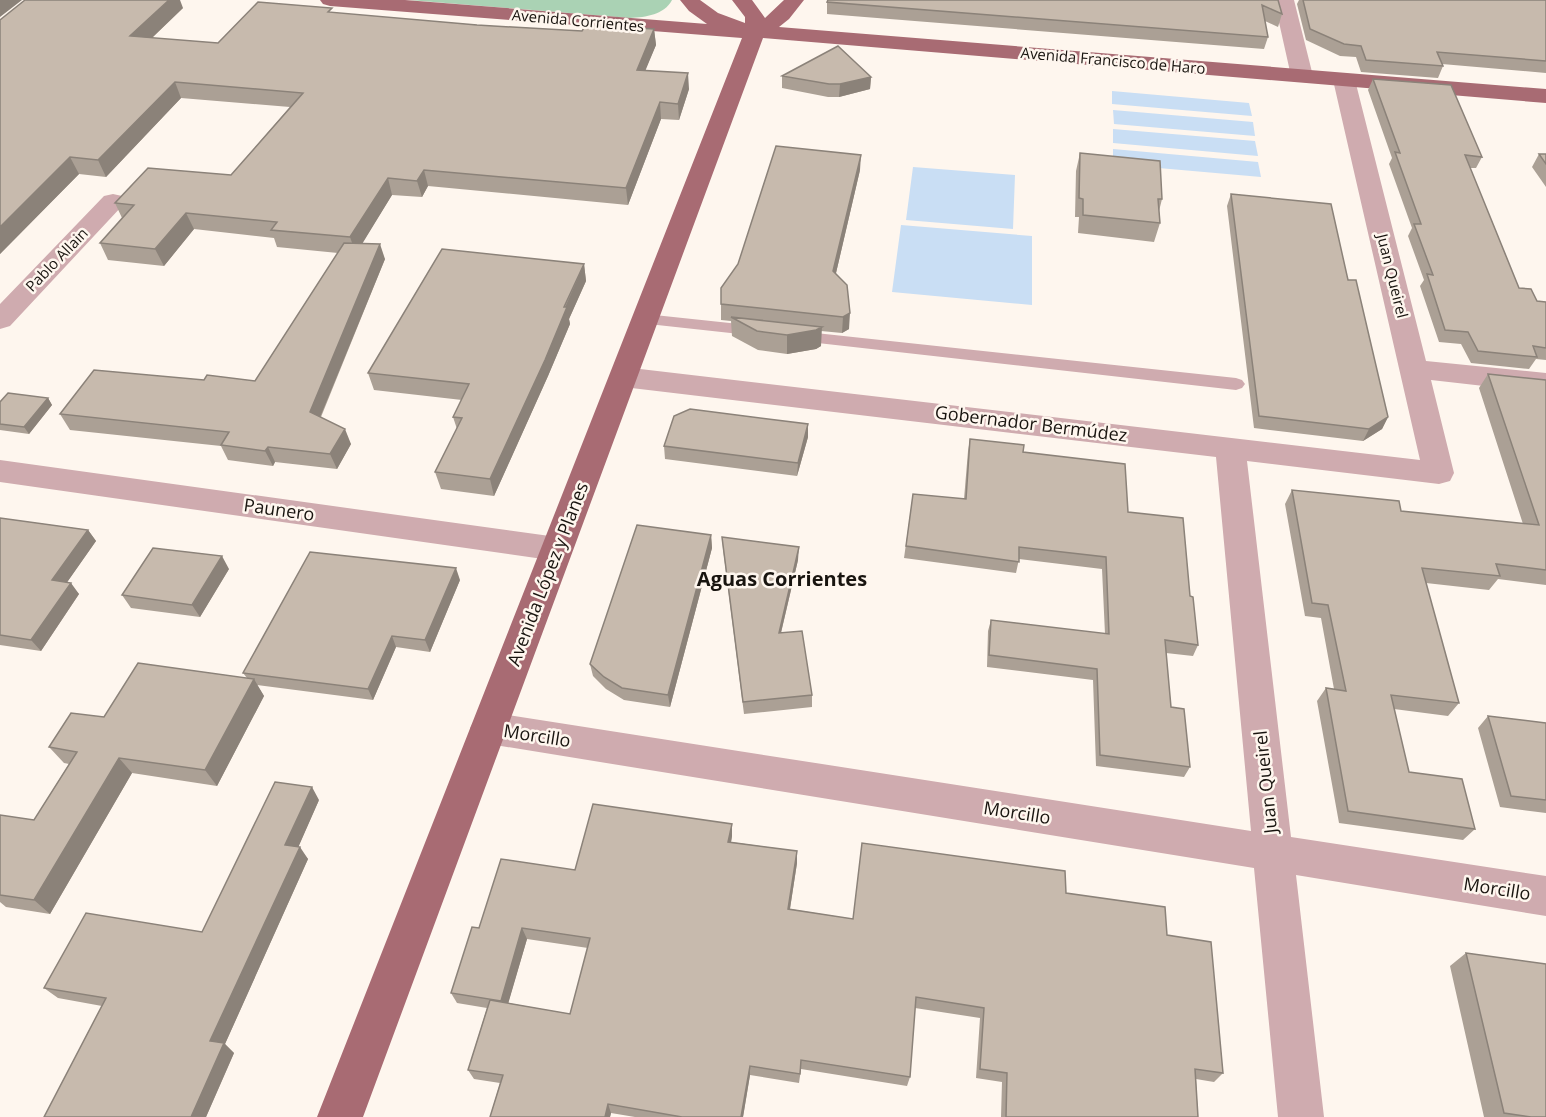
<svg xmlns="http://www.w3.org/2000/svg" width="1546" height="1117" font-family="'Open Sans',sans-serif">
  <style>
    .green { fill: #aad2b4 }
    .water { fill: #c9def4 }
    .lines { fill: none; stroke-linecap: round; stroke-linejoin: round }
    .lane { fill: #cfabaf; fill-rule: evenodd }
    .street { fill: #cfabaf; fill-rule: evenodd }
    .primary { fill: #a86b73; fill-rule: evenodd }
    .wall { fill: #aba095; fill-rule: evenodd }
    .shaded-wall { fill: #8b8279 }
    .building { fill: #c7baad; stroke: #8b8279; stroke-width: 1.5 }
    .labels { text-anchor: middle; stroke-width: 5; stroke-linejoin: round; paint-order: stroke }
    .far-street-label { font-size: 15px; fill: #18140f; stroke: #fef6ee }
    .street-label { font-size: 18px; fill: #18140f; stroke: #fef6ee }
    .neighbourhood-label { font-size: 20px; font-weight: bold; fill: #18140f; stroke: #fef6ee }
  </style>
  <rect width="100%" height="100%" fill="#fef6ee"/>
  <path class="green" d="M409 0H672C664 15 646 17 630 18Z"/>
  <path class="water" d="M1112 91 1249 103 1252 116 1112 104Z
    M1113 110 1253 122 1255 136 1114 124Z
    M1113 129 1255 141 1258 156 1113 143Z
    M1113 149 1258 162 1261 177 1113 164Z
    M913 167 1015 175 1013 229 906 220Z
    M901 225 1032 236V305L892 292Z"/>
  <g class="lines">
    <path class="lane" d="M645 314 758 326 764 327 766 331 764 335 758 336 639 323 637 319 639 315Z
      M797 331 1236 378 1242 380 1245 384 1242 388 1236 390 791 340 789 336 791 332Z"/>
    <path class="street" d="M1274 0H1294L1313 76 1310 81 1302 82 1294 81 1291 76Z
      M1344 74 1352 75 1355 80 1426 361 1546 373V393L1431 380 1454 473 1450 481 1439 484 1247 461 1291 837 1546 876V916L1296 875 1324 1117H1278L1254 868 489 744 476 739 470 728 476 717 489 712 1251 831 1216 457 623 387 613 384 609 377 613 370 623 367 1420 460 1333 80 1336 75Z
      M113 194 122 196 125 201 122 206 10 326 0 329V304L104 196Z
      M0 460 557 537 569 540 573 549 569 558 557 561 0 482Z"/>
    <path class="primary" d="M320 0H405L707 24 689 11 680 0H700L718 13 745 23V17L732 0H752L765 18 784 0H804L789 19 779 27 1546 89V103L763 38 363 1117H317L742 38 330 6 323 4Z"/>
  </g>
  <path class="wall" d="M1278 0 1282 14 1278 27 1265 21 1268 37 1264 49 827 14V2Z
    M1299 0H1546V73L1442 64 1443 66 1438 78 1361 72 1356 57 1340 56 1306 40 1297 4Z
    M183 8 152 38 218 43 333 13 477 25 582 31 654 29 656 45 645 70 689 89 679 120 661 119 628 205 428 186 422 197 392 195 362 243 385 259 321 417 351 444 337 469 275 462 273 466 228 460 221 446 70 430 60 414 204 380 255 381 338 253 277 247 274 238 194 229 164 266 108 260 100 243 122 218 115 203 231 175 290 107 181 98 106 177 79 174 0 254V20Z
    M782 76 871 77 870 89 839 97H828L782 88Z
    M1373 79 1482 157 1476 168H1470L1519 288 1537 301 1546 302V360L1536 359 1529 369 1471 363 1461 344 1439 342 1420 286 1424 280 1408 236 1412 228 1389 164 1392 158 1368 90Z
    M1080 153 1162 199 1159 211 1160 223 1154 242 1078 233 1079 217H1075L1076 171Z
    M1539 154H1546V187L1532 167Z
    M860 170 836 273 849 329 842 333 821 331V346L816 349 787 354 758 350 732 336 731 321 721 320V304Z
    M1231 194 1348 280 1388 417 1382 429 1363 441 1254 428 1227 206Z
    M584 264 586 281 569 319 570 324 548 376 494 496 441 489 435 472 457 429 453 417 462 400 374 390 368 373Z
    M1488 374 1546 380V585L1498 579 1489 590 1426 583 1459 703 1448 716 1394 709 1409 772 1475 829 1463 840 1339 823 1317 701 1326 688 1334 689 1321 618 1305 616 1285 504 1292 490 1401 511 1523 524 1479 388Z
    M48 398 52 405 29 434 0 430V402Z
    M808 437 797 476 665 459 664 446Z
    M970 439 1023 452 1128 512 1190 596 1198 645 1193 656 1166 653 1171 707 1190 767 1184 777 1096 766 1093 680 987 667 988 631 991 620 1105 634 1102 569 1019 559 1016 573 904 558 913 494 964 499 968 451Z
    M0 518 88 530 96 541 67 582 79 594 41 651 0 645Z
    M711 535 712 548 670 707 624 700 606 689 593 676 590 664Z
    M722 537 798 560 781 633 812 695V707L744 714 723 549Z
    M229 569 200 617 131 608 122 595Z
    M460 580 430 652 396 647 373 700 257 685 264 696 217 786 132 773 50 914 6 907 0 902V815L34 820 69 764 64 763 49 747 104 717 247 678 243 673Z
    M1488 716 1546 723V813L1500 807 1478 728Z
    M319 800 298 847 308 859 225 1044 234 1053 206 1117H44L102 1006 58 998 44 988 202 932Z
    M732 824V836L731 842 797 851V863L790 909 853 919 1066 893 1167 935 1223 1073 1214 1082 1196 1079 1198 1117H1001L1002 1082 976 1078 980 1018 915 1008 910 1077 907 1086 801 1069 799 1083 750 1075 743 1117H635L611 1113 610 1117H490L500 1083 474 1079 468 1070 487 1008 457 1003 451 993 479 928 575 870ZM527 939 588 948 570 1014 508 1003Z
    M1466 953 1546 1117H1484L1450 966Z"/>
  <path class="shaded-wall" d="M0 0H22L0 17Z
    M169 0H180L183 8 137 52 130 36Z
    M654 29 656 45 639 86 637 70Z
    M688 73 689 89 679 120 678 104Z
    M871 77 870 89 839 97 840 84Z
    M175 82 181 98 106 177 98 160Z
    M660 102 661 119 628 205 626 188Z
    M861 155 860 170 833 286V271Z
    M70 157 79 174 0 254V227Z
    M424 170 428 186 422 197 417 181Z
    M388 178 392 195 356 254 350 237Z
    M186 213 194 229 164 266 155 249Z
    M380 244 385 259 316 427 310 412Z
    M584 264 586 281 569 319 570 324 548 376 494 496 490 479Z
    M850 313 849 329 842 333 843 317Z
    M822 327 821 346 816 349 787 354V335Z
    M48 398 52 405 29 434 24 427Z
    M1388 417 1382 429 1363 441 1369 429Z
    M808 424V437L797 476 798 463Z
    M345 429 351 444 337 469 330 454Z
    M268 447 275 462 273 466 265 451Z
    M88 530 96 541 61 591 52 580Z
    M711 535 712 548 670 707 668 695Z
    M799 547 798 560 778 645 779 633Z
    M222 556 229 569 200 617 192 605Z
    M456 568 460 580 430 652 425 640Z
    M71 583 79 594 41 651 31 640Z
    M392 636 396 647 373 700 368 689Z
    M254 679 264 696 217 786 205 770Z
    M119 758 132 773 50 914 34 900Z
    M312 787 319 800 294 857 285 845Z
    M732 824V836L729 854 728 842Z
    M300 847 308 859 225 1044 234 1053 206 1117H191L210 1041Z
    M797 851V863L788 921V909Z
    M522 928 527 939 506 1011 501 1001Z
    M750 1066V1075L743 1117H741Z
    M608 1104 611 1113 610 1117H605Z"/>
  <path class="building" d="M25 0H169L130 36 218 43 258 2 332 8 328 12 477 25 582 31 586 25 654 29 637 70 688 73 678 104 660 102 626 188 424 170 417 181 388 178 350 237 271 230 277 222 186 213 155 249 100 243 134 205 115 203 148 168 231 175 303 93 175 82 98 160 70 157 0 227V20Z
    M828 0H1278L1282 14 1262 5 1268 37 827 2Z
    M1303 0H1546V61L1437 52 1443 66 1366 60 1361 46 1344 44 1310 29Z
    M838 46 871 77 840 84H829L782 76Z
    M1373 79 1451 85 1482 157 1465 155 1519 288 1531 289 1537 301 1546 302V348L1533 346 1537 357 1478 351 1468 332 1445 330 1427 274 1433 275 1414 224H1421L1395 152 1400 153Z
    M776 146 861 155 833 271 847 285 850 313 843 317 721 304V288L738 264Z
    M1080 153 1160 161 1162 199H1158L1160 223 1083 215V199L1079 198Z
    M1539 154H1546V164Z
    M1231 194 1331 204 1348 280H1356L1388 417 1369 429 1259 416Z
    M344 243 380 244 310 412 345 429 330 454 268 447 265 451 221 445 229 432 60 414 94 370 204 380 207 375 255 381Z
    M442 249 584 264 564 307H567L545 360 490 479 435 472 462 418 453 417 469 384 368 373Z
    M731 317 822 327 816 330 787 335 757 331Z
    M1488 374 1546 380V570L1496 564 1500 576 1422 568 1459 703 1391 695 1409 772 1462 779 1475 829 1348 811 1326 688 1346 691 1328 605 1312 603 1292 490 1399 501 1401 511 1539 525Z
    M8 393 48 398 24 427 0 424V402Z
    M690 409 808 424 798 463 664 446 674 416Z
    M970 439 1024 445 1023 452 1125 464 1128 512 1183 518 1190 596 1193 597 1198 645 1165 640 1171 707 1184 709 1190 767 1100 755 1097 669 989 655 991 620 1109 634 1106 557 1019 547V562L906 546 913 494 966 499Z
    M0 518 88 530 52 580 71 583 31 640 0 635Z
    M637 525 711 535 668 695 622 688 604 677 590 664Z
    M722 537 799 547 779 633 802 631 812 695 743 702Z
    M153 548 222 556 192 605 122 595Z
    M310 552 456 568 425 640 392 636 368 689 243 673Z
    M138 663 254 679 205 770 119 758 34 900 0 895V815L34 820 77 752 49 747 71 713 104 717Z
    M1488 716 1546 723V800L1511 796Z
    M275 782 312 787 285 845 300 847 210 1041 224 1043 191 1117H44L106 998 44 988 86 913 202 932Z
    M593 804 732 824 728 842 797 851 788 909 853 919 862 843 1065 871 1066 893 1165 907 1167 935 1211 942 1223 1073 1195 1069 1198 1117H1006L1007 1073 980 1069 984 1008 916 997 910 1077 801 1060 800 1074 750 1066 741 1117H682L608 1104 605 1117H490L503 1075 468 1070 490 1000 570 1014 590 938 522 928 501 1001 451 993 472 927 479 928 501 859 575 870Z
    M1466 953 1546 964V1117H1531L1504 1113Z"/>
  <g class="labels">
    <g class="far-street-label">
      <text transform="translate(578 21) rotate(5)" y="5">Avenida Corrientes</text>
      <text transform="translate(1113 61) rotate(5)" y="5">Avenida Francisco de Haro</text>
      <text transform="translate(57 260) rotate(-46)" y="5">Pablo Allain</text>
      <text transform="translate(1392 276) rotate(76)" y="5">Juan Queirel</text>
    </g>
    <g class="street-label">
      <text transform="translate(1031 424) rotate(7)" y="6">Gobernador Bermúdez</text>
      <text transform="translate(279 510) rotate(8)" y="6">Paunero</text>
      <text transform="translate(548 574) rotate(-69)" y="6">Avenida López y Planes</text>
      <text transform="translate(537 736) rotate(9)" y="6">Morcillo</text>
      <text transform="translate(1266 782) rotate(-96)" y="6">Juan Queirel</text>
      <text transform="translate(1017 813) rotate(9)" y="6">Morcillo</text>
      <text transform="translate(1497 889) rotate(9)" y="6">Morcillo</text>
    </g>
    <g class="neighbourhood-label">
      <text x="782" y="586">Aguas Corrientes</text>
    </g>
  </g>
</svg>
